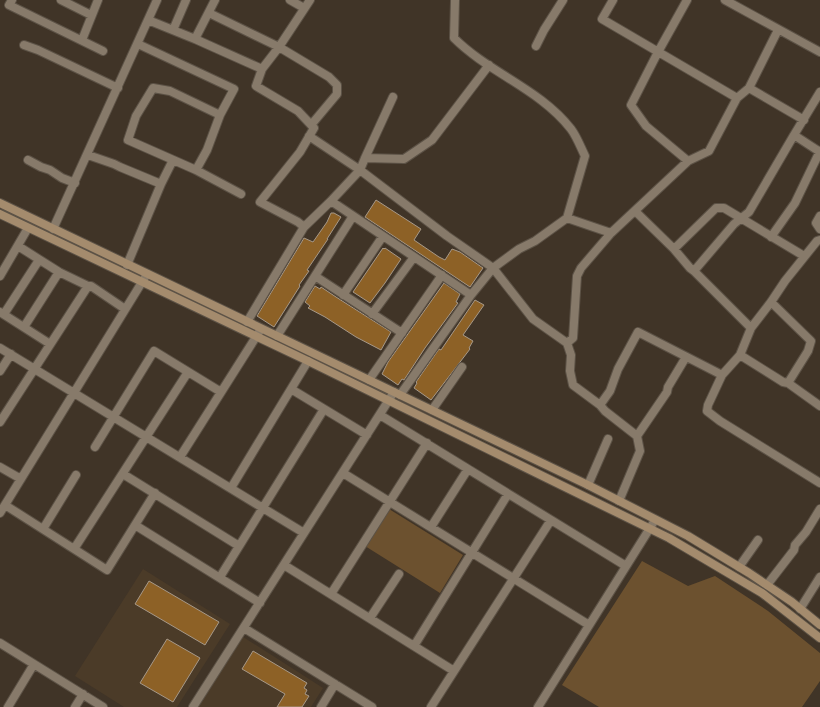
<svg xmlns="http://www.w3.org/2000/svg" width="820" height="707" font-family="'Alegreya Sans',sans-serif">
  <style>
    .built { fill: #4b3b28 }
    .green { fill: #6c512f }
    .building { fill: #8d6126; stroke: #a69888 }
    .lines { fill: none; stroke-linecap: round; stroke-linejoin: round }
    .street-casing { stroke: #5c5246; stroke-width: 10 }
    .secondary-casing { stroke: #5c5246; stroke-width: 10 }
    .street { stroke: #877a6a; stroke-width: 8 }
    .secondary { stroke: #a48b6d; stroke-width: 8 }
  </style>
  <rect width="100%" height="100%" fill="#403427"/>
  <path class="built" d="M143 569 230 624 177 707H124L75 676Z
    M237 633 323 688 311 707H190Z"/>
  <path class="green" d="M389 509 463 555 440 593 365 546Z
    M642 561 688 586 715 576 768 611 820 653V681L802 707H599L562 685Z"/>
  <path class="building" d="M376 200 421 229 414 240 439 257 445 260 452 249 460 252 483 268 470 287 365 217Z
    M331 213H334L341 217 327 239H328L307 270 309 271 299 285 300 286 274 327 257 316 304 238 313 242 327 222Z
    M383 248 384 249 385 248 401 259 385 283 370 303 353 292Z
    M444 283 460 294 456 302 458 303 425 348 404 380 402 379 398 385 382 374 388 362Z
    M315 286 320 289 321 287 336 297 391 332 381 350 356 337 325 317 308 308 310 306 305 302Z
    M475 300 484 305 463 335 473 341 469 348 470 349 431 400 414 388 417 383 416 382 439 349 441 350Z
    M149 581 219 622 205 645 135 604Z
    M167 639 200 658 173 702 140 683Z
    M253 651 307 683 304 688 307 690 305 694 309 696 302 707H277L285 694 242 669Z"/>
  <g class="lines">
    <g class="street-casing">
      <path id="street" d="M12 0 9 5 103 51
        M61 0 91 15
        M290 0 304 8
        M613 0 602 19 737 98
        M687 0 658 52 631 105 646 126 688 161 709 151 737 98 749 88 778 30
        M725 0 820 52
        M209 13 279 47 329 77 337 85V94L311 125
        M148 20 195 39 262 69
        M173 30 186 0
        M195 39 215 0
        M82 40 98 0
        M138 44 234 89 220 115 207 150 196 170
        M24 45 38 50 118 88
        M536 46 544 30 563 0
        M749 88 804 120
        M820 92 794 135 820 152
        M220 115 170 91 153 88 136 116 128 140 196 170 241 194
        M309 136 360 170 447 236 493 268 533 319 567 343 571 355 570 371 573 385 600 405 605 411 637 436 640 451 619 501
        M88 155 114 164 120 167 161 184
        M365 158 393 97
        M28 160 41 167 50 170 62 178 75 183
        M331 201 471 295
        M635 211 674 249 690 268 694 271 751 328
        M820 216 816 223 820 229
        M567 218 611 233
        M304 227 331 201 360 170 365 158 404 159 432 140 489 65
        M53 229 157 0
        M771 237 795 203 820 151
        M820 240 817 241 785 281 771 302 751 328 740 355 722 375 708 405 707 411 720 421 820 483
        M18 246 59 272 88 286H91L125 309
        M674 249 716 208H724L804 256
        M127 265 161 184 173 160
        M694 271 734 224 749 212 794 135
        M0 276 28 228
        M315 276 402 333
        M343 295 383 236
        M771 302 811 341 808 351 788 383
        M0 312 50 344
        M4 314 39 260
        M372 314 414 257
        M247 322 304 227 298 222 260 202 300 152 314 128 298 111 256 86 262 69 279 47 310 0
        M24 327 59 272
        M277 336 353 216
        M567 343 573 338 577 276 581 268 611 233 688 161
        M0 348 304 533
        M740 355 783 382 788 383 820 406
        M0 371 11 354
        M369 380 442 275
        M291 389 367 435
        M400 395 471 295 493 268 519 249 535 241 567 218 585 156C581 148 577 137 571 129 540 89 489 73 454 38L455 0
        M600 405 610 391 618 369 638 332 722 375
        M432 410 462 367
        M380 415 626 566
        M0 422 88 286
        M637 436 667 392 668 387 686 357
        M95 447 154 351 221 392
        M180 457 261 329
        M0 467 21 479
        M343 473 589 625
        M123 474 239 546
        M588 485 608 439
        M231 488 308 361
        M5 505 107 570 155 493
        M0 513 147 274
        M135 525 260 603
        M431 527 468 469
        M43 529 76 475
        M74 549 188 372
        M284 565 454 671
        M739 567 758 540
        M220 577 324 409
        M767 585 794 550 795 545 806 532 820 509
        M331 594 427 443
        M800 609 820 577
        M370 618 399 574
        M244 628 372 707
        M0 643 103 707
        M414 646 508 494
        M8 707 34 664
        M75 707 83 694
        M193 707 394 392
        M321 707 335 684
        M431 707 551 520
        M538 707 655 520"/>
    </g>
    <g class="secondary-casing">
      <path id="secondary" d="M0 203 588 485 688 536 749 573 792 602 820 625
        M0 214 308 361 669 538 762 593 820 638"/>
    </g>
    <use href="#street" class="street"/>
    <use href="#secondary" class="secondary"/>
  </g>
</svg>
